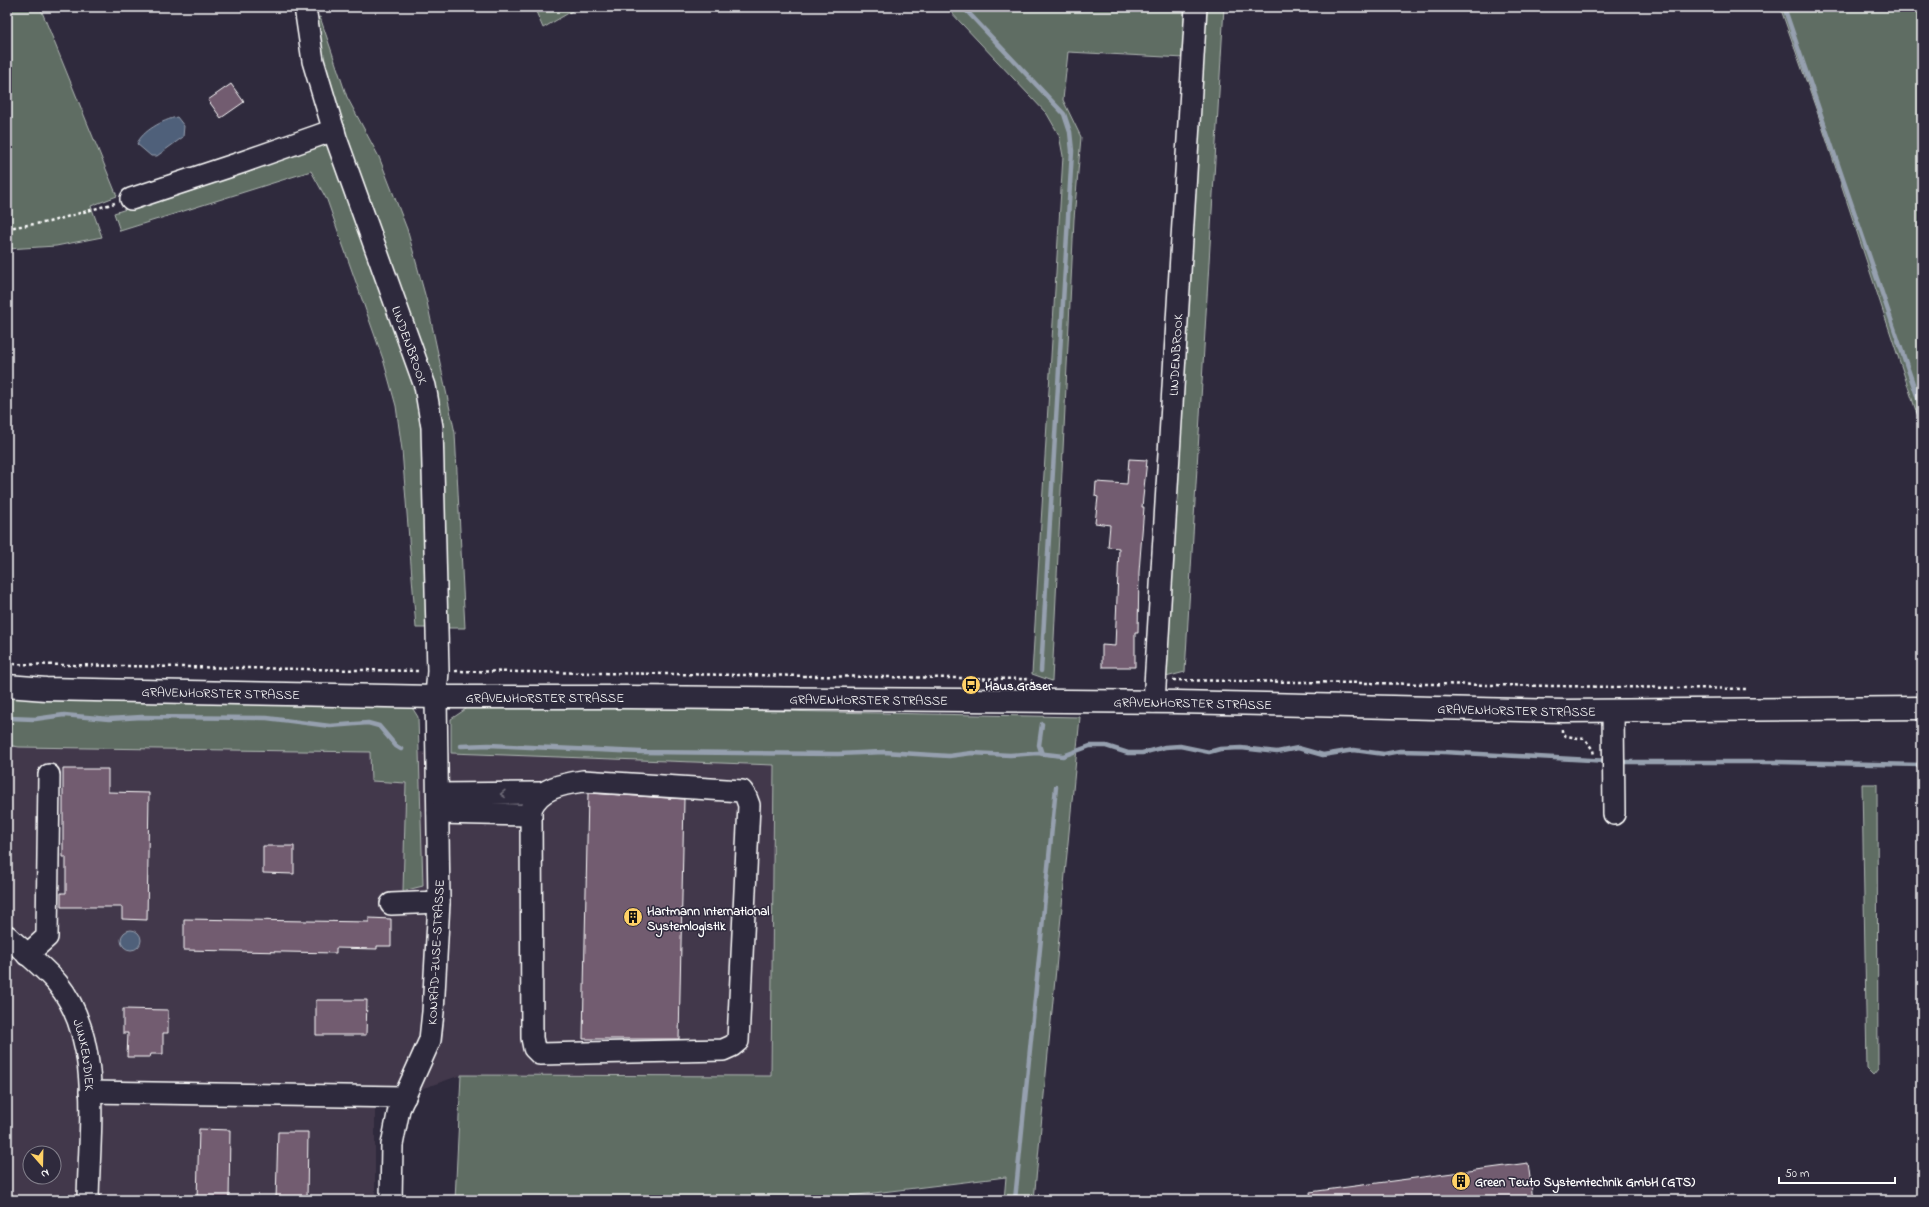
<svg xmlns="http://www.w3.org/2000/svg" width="1929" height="1207" font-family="'Indie Flower',sans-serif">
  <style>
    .built { fill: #43394c; fill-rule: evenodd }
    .green { fill: #5f6d64; stroke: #afb6b2 }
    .water { fill: #50607a; stroke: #96a0af }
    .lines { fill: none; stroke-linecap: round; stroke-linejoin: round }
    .stream { stroke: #96a0af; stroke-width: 4.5 }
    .building { fill: #725b70; stroke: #fff }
    .minor-casing { stroke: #fff; stroke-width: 24 }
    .major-casing { stroke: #fff; stroke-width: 25 }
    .path { stroke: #fff; stroke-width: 2.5; stroke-dasharray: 3 3; stroke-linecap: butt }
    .minor { stroke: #2f2a3d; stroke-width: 21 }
    .major { stroke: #2f2a3d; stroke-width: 22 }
    .oneway { stroke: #6d6a77 }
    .labels { text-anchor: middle; stroke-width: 3; stroke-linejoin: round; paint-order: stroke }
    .street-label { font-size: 13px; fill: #fff; stroke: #2f2a3d }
    .poi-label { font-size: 13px; font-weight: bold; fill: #fff; stroke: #2f2a3d; text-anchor: start }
  </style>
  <rect width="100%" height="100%" fill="#2f2a3d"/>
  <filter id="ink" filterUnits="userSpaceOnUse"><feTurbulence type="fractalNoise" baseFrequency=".025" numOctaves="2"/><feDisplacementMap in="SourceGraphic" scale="8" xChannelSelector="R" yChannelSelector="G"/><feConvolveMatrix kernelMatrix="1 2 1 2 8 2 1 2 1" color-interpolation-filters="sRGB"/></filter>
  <g filter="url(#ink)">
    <path class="built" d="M7 737 774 765 771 1076 461 1075 375 1105V1200H7ZM30 1153H54V1177H30Z"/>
    <path class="green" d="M10 7H40L117 196 91 206 102 237 56 246 7 249V12Z
      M534 7H579L543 28Z
      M946 7H1189L1185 58 1068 52 1063 100 1081 137 1074 219 1052 681 1032 674 1063 156 1059 135 1047 114Z
      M1206 7H1224L1185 672 1162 678Z
      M1780 7H1922V429L1819 117Z
      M320 17 347 97 379 157 407 229 427 302 455 433 465 628H416L402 450 396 406 383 359 327 200 311 171 120 231 114 213 343 139 319 61 314 19Z
      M7 692 403 704 413 709 418 717 423 886 403 891 406 783 371 781 370 752 19 747 7 745Z
      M472 705 1080 717 1034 1200H1004L1006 1177 816 1200H455L461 1075 771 1076 774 765 451 753V719Z
      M1862 784H1877L1878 1069 1873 1075 1867 1069Z"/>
    <path class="water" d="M177 117 184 126 183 137 157 156H151L137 144C142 131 163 120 177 117Z
      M121 940a10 10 0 1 1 20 0a10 10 0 1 1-20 0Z"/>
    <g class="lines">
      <path class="stream" d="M963 7 1064 114 1070 132 1072 151 1041 671
        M1784 7 1922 410
        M7 718 35 719 64 715 109 719 142 717 267 718 330 726 368 723 379 726 396 746 401 749
        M1042 724 1039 745 1042 754
        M461 746 489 745 641 752 838 754 884 752 949 756 972 753 1010 755 1037 753 1063 756 1090 746H1106L1128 753H1142L1165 747 1180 746 1209 752 1220 749 1241 748 1277 752 1298 748 1323 755 1354 750 1384 754 1400 751 1443 752 1609 761
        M1618 762H1777L1922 765
        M1015 1200 1056 787"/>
    </g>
    <path class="building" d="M231 84 244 102 221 118 208 100Z
      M1129 459 1147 460 1142 507H1144L1139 572 1138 633H1135V667H1102V645L1115 646 1119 548 1108 547 1110 525 1095 523 1098 497 1095 496 1096 482 1127 484Z
      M63 769H108V792L149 793 147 920 122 919V907H61V893H66V857H63Z
      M588 793 684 799 679 1039H583Z
      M263 846H294V874L263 873Z
      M369 918 391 919V946H377V949L336 948V953L184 950V919L369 922Z
      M316 1000H367L366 1035H316Z
      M123 1009 168 1010V1033H163V1054H151L150 1057H127L128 1033H123Z
      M199 1129 230 1130 229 1200H197Z
      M278 1132H308L307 1200H276Z
      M1528 1163 1533 1200H1311L1310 1192Z"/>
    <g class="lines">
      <g class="minor-casing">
        <g id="minor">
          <path id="s1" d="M305 7 313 61 336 138 425 386 432 427 438 671 436 697 439 902 433 1012 430 1040 399 1109 392 1145 391 1200"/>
          <path d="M131 199 243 162 334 130"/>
          <path id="s2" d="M1154 702 1196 7"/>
          <path d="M1613 711 1614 814"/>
          <path d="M583 781 742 791 746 797 749 805 738 1041 732 1046 723 1050 540 1054 534 1048 532 1038 531 809C539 788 563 784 583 781Z"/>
          <path d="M438 794 542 793"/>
          <path d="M438 813 530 815"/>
          <path d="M391 904 439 902"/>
          <path id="s3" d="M7 936C24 952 44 967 58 984 103 1040 89 1132 88 1200"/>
          <path d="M27 955 47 937 49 775"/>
          <path d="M90 1092 405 1097"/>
        </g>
      </g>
      <g class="major-casing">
        <g id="major">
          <path id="s4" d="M7 686 46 689 436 697H627L1177 702 1564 711 1922 708"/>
        </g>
      </g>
      <path class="path" d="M7 228 49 222 115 203
        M7 664 420 671
        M455 671 1026 679 1032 681
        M1173 680 1746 689
        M1562 729V732L1566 736 1585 739 1593 750 1594 755"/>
      <use href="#minor" class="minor"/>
      <use href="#major" class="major"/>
    </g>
    <defs><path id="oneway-chevron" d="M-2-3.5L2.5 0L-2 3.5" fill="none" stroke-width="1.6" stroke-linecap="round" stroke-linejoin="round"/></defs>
    <use class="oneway" href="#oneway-chevron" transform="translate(503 794) rotate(179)"/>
  </g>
  <defs>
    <g id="bus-disc" transform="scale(1)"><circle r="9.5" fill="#ffd166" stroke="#2f2a3d"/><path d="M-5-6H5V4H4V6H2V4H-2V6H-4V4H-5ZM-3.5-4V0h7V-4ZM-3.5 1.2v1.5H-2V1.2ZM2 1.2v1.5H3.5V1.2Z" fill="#111"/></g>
    <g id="building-disc" transform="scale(1)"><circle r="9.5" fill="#ffd166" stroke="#2f2a3d"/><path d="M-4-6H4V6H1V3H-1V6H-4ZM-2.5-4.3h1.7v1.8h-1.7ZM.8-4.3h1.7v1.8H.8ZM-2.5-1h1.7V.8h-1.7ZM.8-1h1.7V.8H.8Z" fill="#111"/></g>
  </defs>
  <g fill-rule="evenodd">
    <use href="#bus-disc" x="971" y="685"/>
    <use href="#building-disc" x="633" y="917"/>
    <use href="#building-disc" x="1461" y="1181"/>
  </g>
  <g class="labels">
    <g class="street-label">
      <text dy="5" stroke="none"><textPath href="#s1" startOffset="355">LINDENBROOK</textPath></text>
      <text dy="5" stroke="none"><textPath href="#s2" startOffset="348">LINDENBROOK</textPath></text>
      <text dy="5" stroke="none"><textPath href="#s4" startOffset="214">GRAVENHORSTER STRASSE</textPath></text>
      <text dy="5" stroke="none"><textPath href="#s4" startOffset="538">GRAVENHORSTER STRASSE</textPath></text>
      <text dy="5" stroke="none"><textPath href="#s4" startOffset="862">GRAVENHORSTER STRASSE</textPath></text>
      <text dy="5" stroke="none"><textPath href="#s4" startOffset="1186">GRAVENHORSTER STRASSE</textPath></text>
      <text dy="5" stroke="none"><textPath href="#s4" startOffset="1510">GRAVENHORSTER STRASSE</textPath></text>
      <text transform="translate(435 952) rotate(-87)" y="5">KONRAD-ZUSE-STRASSE</text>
      <text dy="5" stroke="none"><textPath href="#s3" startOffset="147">JUNKENDIEK</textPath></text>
    </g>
    <g class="poi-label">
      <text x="985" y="690">Haus Gräser</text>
      <text x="647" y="915">Hartmann International<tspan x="647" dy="15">Systemlogistik</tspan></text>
      <text x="1475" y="1186">Green Teuto Systemtechnik GmbH (GTS)</text>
    </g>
  </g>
  <rect width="1929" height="1207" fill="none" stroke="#2f2a3d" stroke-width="24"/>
  <rect x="12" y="12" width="1905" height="1183" fill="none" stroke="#fff" stroke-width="1.5" filter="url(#ink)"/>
  <g transform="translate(42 1165) rotate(160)"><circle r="19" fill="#2f2a3d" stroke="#827f8b"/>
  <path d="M0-3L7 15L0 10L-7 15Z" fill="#ffd166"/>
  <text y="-6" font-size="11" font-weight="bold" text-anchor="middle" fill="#ffffff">N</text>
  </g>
  <path d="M1779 1177v6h116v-6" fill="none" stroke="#ffffff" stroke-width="2"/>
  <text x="1785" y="1177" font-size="12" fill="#ffffff" stroke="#2f2a3d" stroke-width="3" paint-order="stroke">50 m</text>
</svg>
